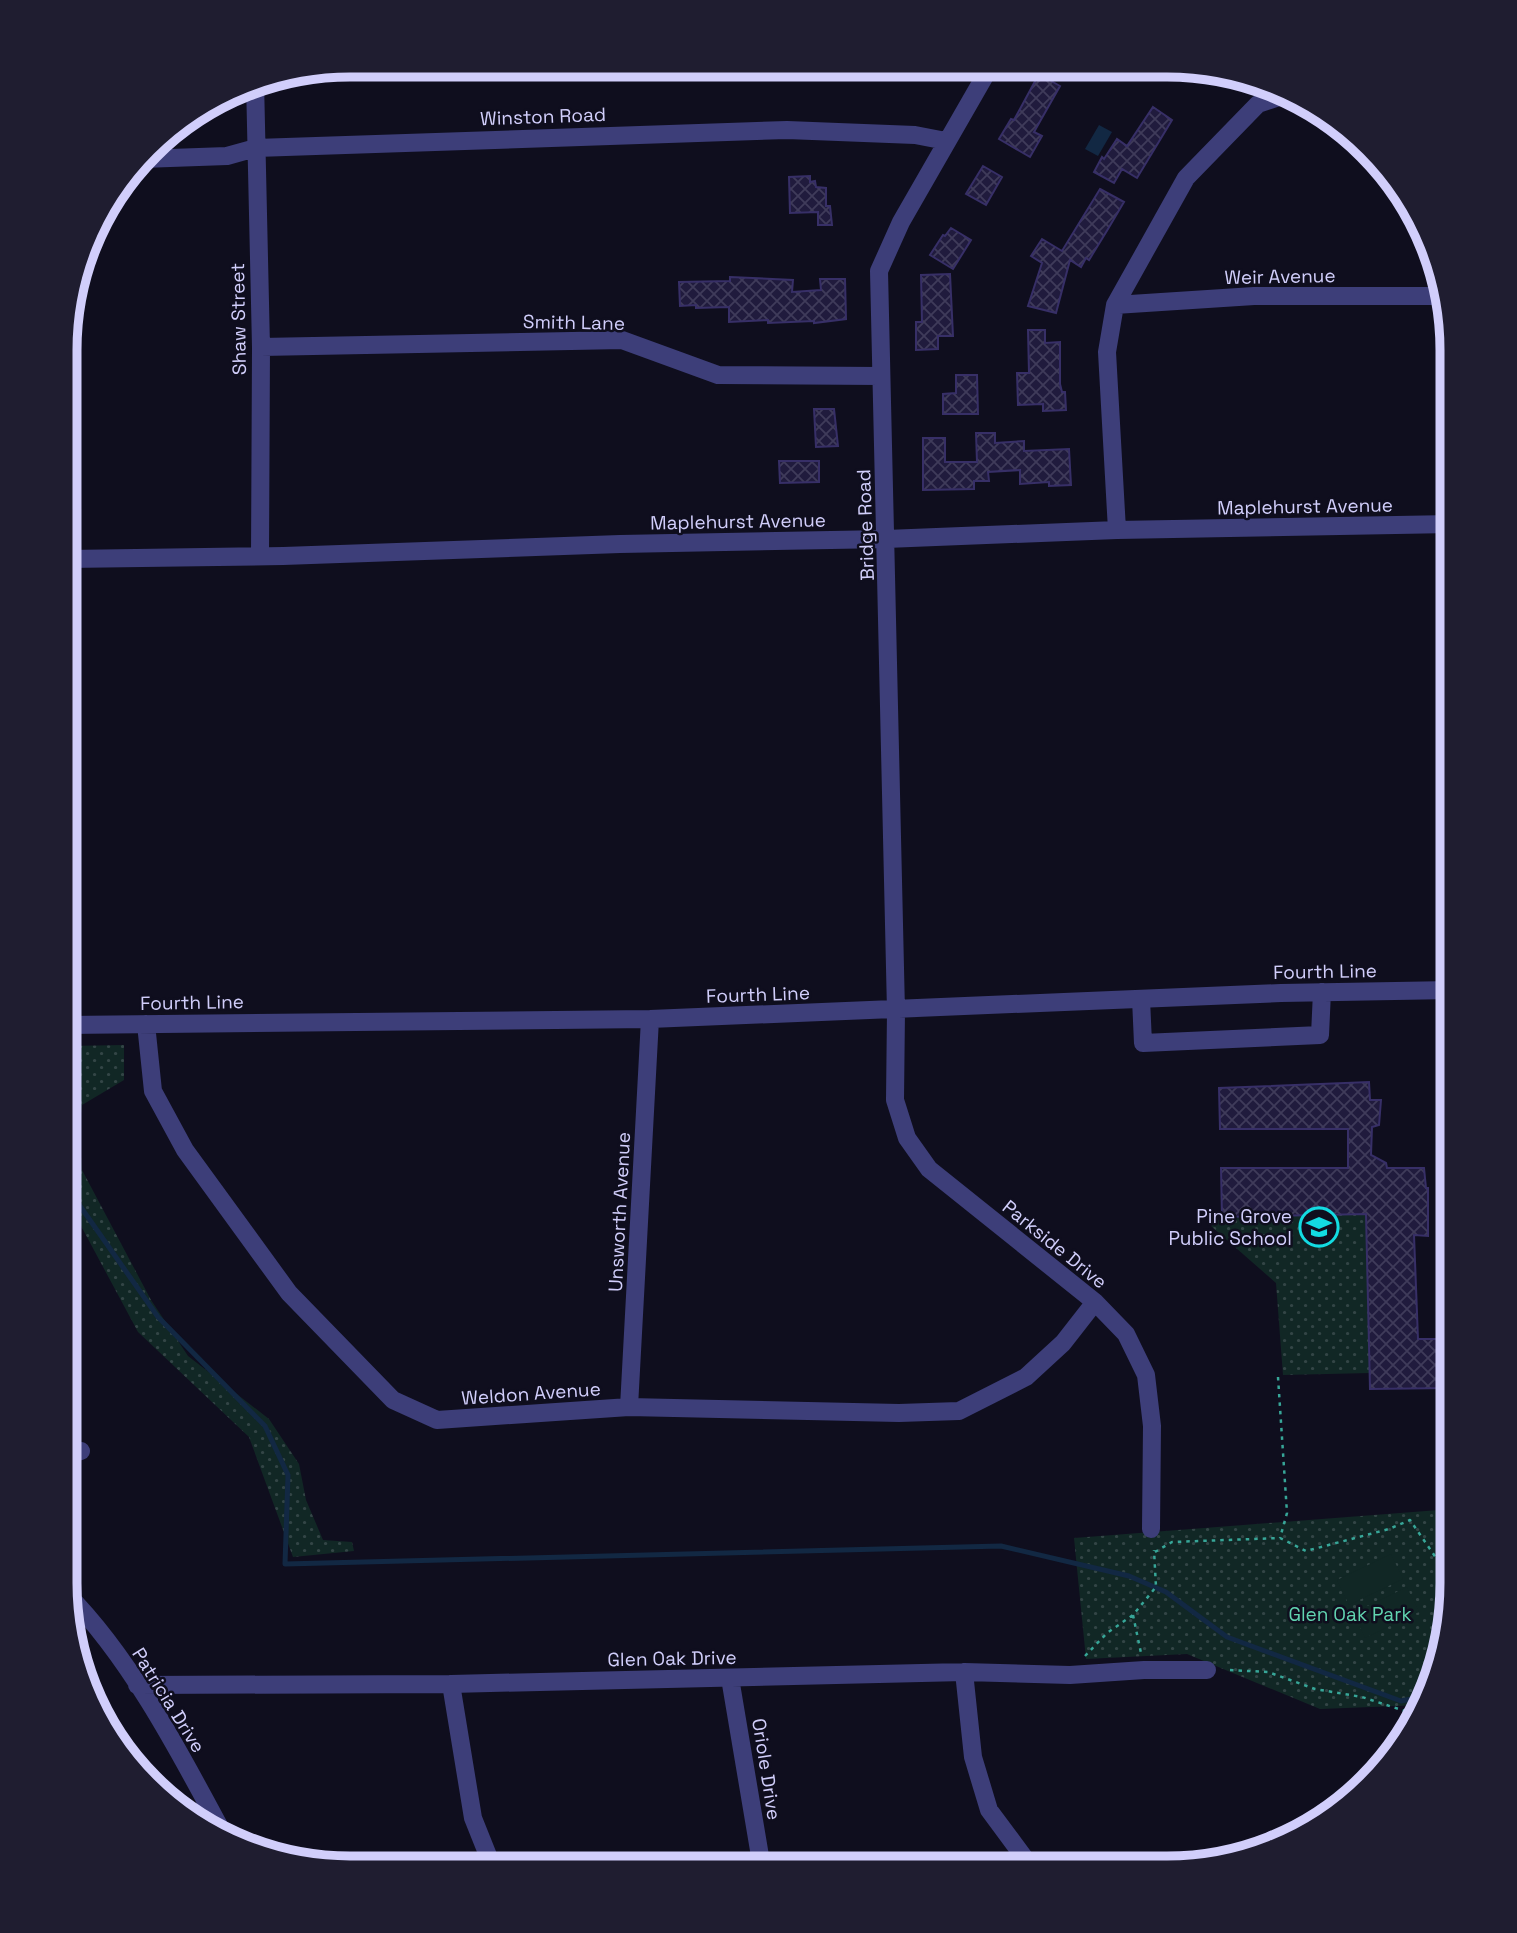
<svg xmlns="http://www.w3.org/2000/svg" width="1517" height="1933" font-family="'Space Grotesk',sans-serif">
  <style>
    .park { fill: url(#park-dots) }
    .garden { fill: #112725 }
    .water { fill: #122843 }
    .lines { fill: none; stroke-linecap: round; stroke-linejoin: round }
    .stream { stroke: #122843; stroke-width: 5 }
    .building { fill: url(#building-cross-hatch); stroke: #372f67; stroke-width: 2 }
    .path { stroke: #37a698; stroke-width: 2.5; stroke-dasharray: 3.5 5; stroke-linecap: butt }
    .minor { stroke: #3d3e79; stroke-width: 18 }
    .labels { text-anchor: middle; stroke-width: 5; stroke-linejoin: round; paint-order: stroke }
    .street-label { font-size: 19px; fill: #d1cefb; stroke: #0f0e1e }
    .poi-label { font-size: 19px; fill: #d1cefb; stroke: #0f0e1e; text-anchor: end }
    .park-label { font-size: 19px; fill: #61d4b0; stroke: #0f0e1e }
    .rim { fill: none; stroke: #d1cefb; stroke-width: 9 }
  </style>
  <defs>
    <pattern id="park-dots" width="8" height="8" patternUnits="userSpaceOnUse" patternTransform="scale(1.75)"><rect width="8" height="8" fill="#112725"/><path d="M2 2h.1M6 6h.1" fill="none" stroke="#334546" stroke-width="1.8" stroke-linecap="round"/></pattern>
    <pattern id="building-cross-hatch" width="8" height="8" patternUnits="userSpaceOnUse" patternTransform="scale(1.75)"><rect width="8" height="8" fill="#201b3d"/><path d="M0 0l8 8M0 8l8-8" fill="none" stroke="#3f3b5a"/></pattern>
  </defs>
  <rect width="100%" height="100%" fill="#0f0e1e"/>
  <path class="park" d="M124 1045V1080L82 1105 79 1131 82 1170 151 1300 188 1356 269 1419 299 1464 306 1500 323 1540 352 1542 354 1551 293 1557 249 1437 138 1332 66 1198V1046Z
    M1366 1214 1370 1373 1283 1375 1276 1283 1211 1226 1222 1217Z
    M1452 1509V1602L1437 1675 1422 1705 1320 1709 1187 1654 1086 1659 1074 1538Z"/>
  <path class="garden" d="M1391 1554 1403 1579 1349 1605 1337 1580Z
    M1407 1587 1419 1612 1365 1638 1353 1613Z"/>
  <path class="water" d="M1099 125 1112 132 1098 156 1085 149Z"/>
  <g class="lines">
    <path class="stream" d="M66 1186 158 1317 265 1426 288 1475 285 1564 1001 1546 1129 1576 1166 1592 1227 1637 1401 1701 1427 1696"/>
  </g>
  <path class="building" d="M1039 74 1060 86 1034 132 1042 136 1030 157 999 139 1011 119 1014 120Z
    M1153 107 1172 120 1137 178 1122 169 1114 183 1094 172 1102 157 1104 159 1117 139 1127 146Z
    M983 166 1002 177 986 205 966 194Z
    M810 176V182L815 181 816 187 826 188V206H830L832 225H818V212L790 213 789 177Z
    M1100 189 1124 202 1108 229 1089 260 1086 258 1081 267 1070 260 1056 313 1028 306 1042 263 1031 256 1042 239 1062 251Z
    M951 228 971 240 953 269 930 255 943 235 945 236Z
    M950 274 953 336H938V349L916 350V322H922L921 275Z
    M730 277 793 280 792 292 821 290 820 279H845L846 319 814 323V321L768 323V320L729 322V307L696 308V305L680 306 679 282 730 281Z
    M1028 330H1045V343L1060 342V384L1062 392H1065L1066 410 1043 411V404L1018 405 1017 373H1029Z
    M956 375H977L978 414H943V394L956 393Z
    M814 409H834L838 446 816 447Z
    M976 433H995V443L1024 441V451L1069 449 1071 485 1049 486V482L1020 484V470L988 472 989 481H974V489L923 490V438H945V462H977Z
    M779 461H819V482L780 483Z
    M1369 1082 1370 1100H1381L1379 1125 1372 1127 1371 1155 1386 1163 1387 1168H1424L1426 1188H1428V1236L1414 1235 1418 1339H1452L1450 1388 1370 1389 1366 1214 1222 1217 1221 1168H1348V1129H1220L1219 1088Z"/>
  <g class="lines">
    <path class="path" d="M1278 1377 1287 1513 1280 1538
      M1155 1552 1172 1542 1280 1538 1306 1551 1389 1529 1410 1520 1452 1581
      M1133 1615 1141 1653
      M1085 1656 1107 1633 1133 1615 1156 1587 1154 1550
      M1230 1670 1268 1672 1315 1689 1362 1697 1417 1715"/>
    <path class="minor" d="M990 67 901 222 879 271 896 1011 895 1100 907 1138 929 1169 1095 1302 1126 1334 1146 1375 1152 1426 1151 1529
      M255 81 261 347 260 556
      M142 159 227 156 256 148 787 130 915 135 946 141
      M1115 305 1254 296H1445
      M261 347 622 340 718 375 881 376
      M1117 530 1107 352 1115 305 1186 178 1258 104 1282 96
      M67 559 283 556 620 544 886 539 1117 530 1452 524
      M1141 999 1143 1043 1320 1035 1322 992
      M146 1024 153 1091 185 1150 289 1293 393 1400 437 1420 629 1407 899 1413 959 1411 1026 1377 1063 1343 1095 1302
      M66 1025 650 1019 1281 993 1452 990
      M629 1407 650 1019
      M65 1456 81 1451
      M66 1593C131 1658 181 1755 225 1837
      M964 1672 973 1757 989 1810 1032 1868
      M730 1678 762 1868
      M451 1684 473 1818 493 1868
      M137 1685 451 1684 964 1672 1070 1675 1144 1670H1207"/>
  </g>
  <defs>
    <g id="school-ring" transform="scale(2.0125)"><circle r="9.5" fill="#0f0e1e" stroke="#13dbe2" stroke-width="1.5"/><path d="M0-5L7-2L0 1L-7-2ZM-4 1L0 2.5L4 1V4Q0 6-4 4Z" fill="#13dbe2"/></g>
  </defs>
  <g fill-rule="evenodd">
    <use href="#school-ring" x="1319" y="1227"/>
  </g>
  <g class="labels">
    <g class="street-label">
      <text transform="translate(543 116) rotate(-2)" y="7">Winston Road</text>
      <text transform="translate(1280 276) rotate(-1)" y="7">Weir Avenue</text>
      <text transform="translate(238 319) rotate(-91)" y="7">Shaw Street</text>
      <text transform="translate(574 322) rotate(1)" y="7">Smith Lane</text>
      <text transform="translate(1305 506) rotate(-1)" y="7">Maplehurst Avenue</text>
      <text transform="translate(738 521) rotate(-1)" y="7">Maplehurst Avenue</text>
      <text transform="translate(865 525) rotate(-92)" y="7">Bridge Road</text>
      <text transform="translate(1325 971) rotate(-1)" y="7">Fourth Line</text>
      <text transform="translate(758 994) rotate(-2)" y="7">Fourth Line</text>
      <text transform="translate(192 1002) rotate(-1)" y="7">Fourth Line</text>
      <text transform="translate(619 1212) rotate(-87)" y="7">Unsworth Avenue</text>
      <text transform="translate(1055 1244) rotate(39)" y="7">Parkside Drive</text>
      <text transform="translate(531 1393) rotate(-4)" y="7">Weldon Avenue</text>
      <text transform="translate(672 1658) rotate(-1)" y="7">Glen Oak Drive</text>
      <text transform="translate(169 1700) rotate(58)" y="7">Patricia Drive</text>
      <text transform="translate(767 1769) rotate(81)" y="7">Oriole Drive</text>
    </g>
    <g class="poi-label">
      <text x="1292" y="1223">Pine Grove<tspan x="1292" dy="22">Public School</tspan></text>
    </g>
    <g class="park-label">
      <text x="1350" y="1621">Glen Oak Park</text>
    </g>
  </g>
  <path d="M0 0H1517V1933H0ZM350 77H1167A273 273 0 0 1 1440 350V1583A273 273 0 0 1 1167 1856H350A273 273 0 0 1 77 1583V350A273 273 0 0 1 350 77Z" fill="#1f1d30" fill-rule="evenodd"/>
  <path class="rim" d="M350 77H1167A273 273 0 0 1 1440 350V1583A273 273 0 0 1 1167 1856H350A273 273 0 0 1 77 1583V350A273 273 0 0 1 350 77Z"/>
</svg>
